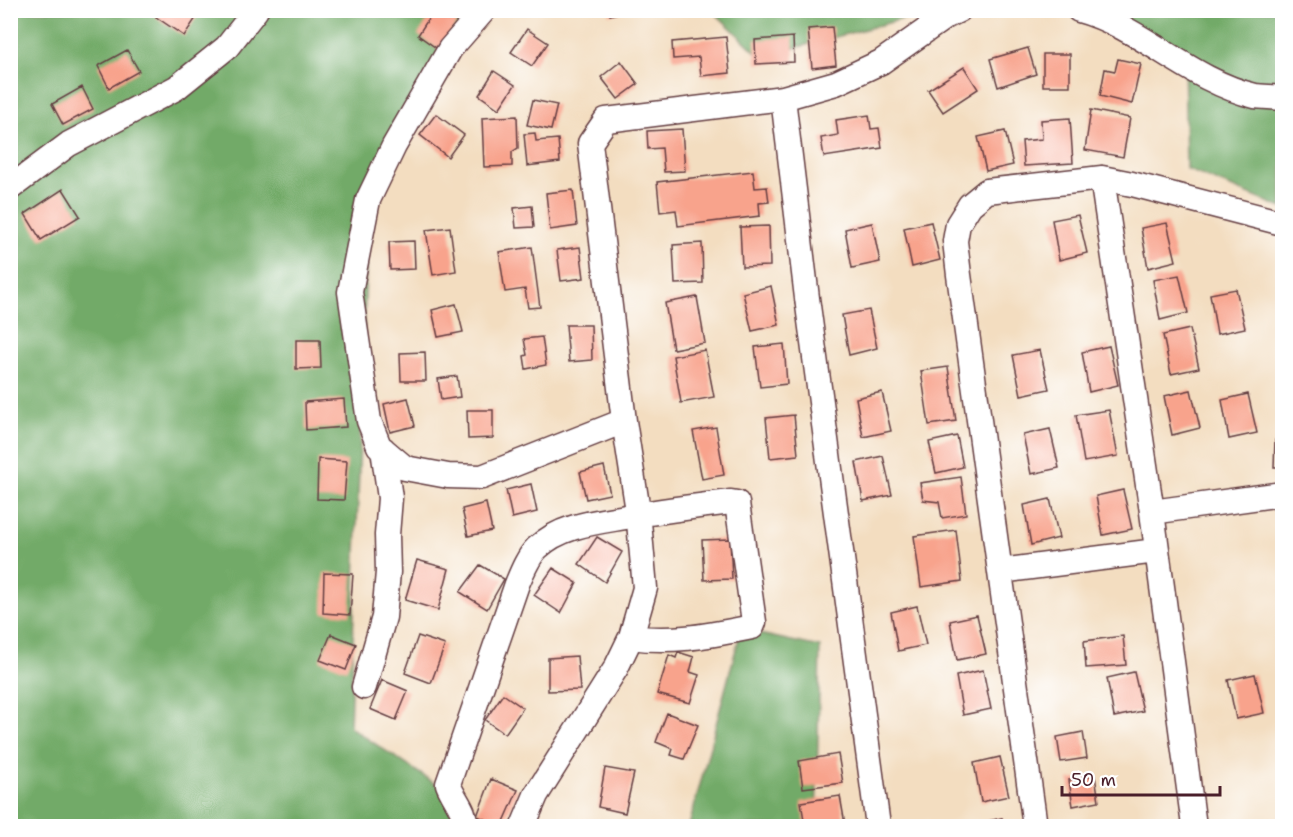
<svg xmlns="http://www.w3.org/2000/svg" width="1293" height="837" font-family="'Shantell Sans',sans-serif">
  <style>
    .forest { fill: #72aa67; stroke: #5e6449; stroke-width: 1.5 }
    .building { fill: #f8a38c }
    .lines { fill: none; stroke-linecap: round; stroke-linejoin: round }
    .street-casing { stroke: #633c41; stroke-width: 27 }
    .street { stroke: #fff; stroke-width: 24 }
  </style>
  <rect width="100%" height="100%" fill="#fff"/>
  <filter id="ink" filterUnits="userSpaceOnUse"><feTurbulence type="fractalNoise" baseFrequency=".0167" numOctaves="2"/><feDisplacementMap in="SourceGraphic" scale="12" xChannelSelector="R" yChannelSelector="G"/><feConvolveMatrix kernelMatrix="1 2 1 2 8 2 1 2 1" color-interpolation-filters="sRGB"/></filter>
  <filter id="wash" filterUnits="userSpaceOnUse"><feTurbulence type="fractalNoise" baseFrequency=".008" numOctaves="4" result="noise"/><feDisplacementMap in="SourceGraphic" scale="24" xChannelSelector="R" yChannelSelector="G"/><feGaussianBlur stdDeviation="1.35" result="paint"/><feColorMatrix in="noise" values="0 0 0 0 0 0 0 0 0 0 0 0 0 0 0 0 0 1.4 0 .05"/><feComposite in="paint" operator="in"/></filter>
  <g filter="url(#wash)">
    <rect width="100%" height="100%" fill="#f3ddc0"/>
    <path class="forest" d="M10 11H482L369 184 350 727 499 826H11Z
      M713 11H933L761 57Z
      M1088 11H1282V208L1186 169 1184 52Z
      M741 630 820 647 816 826H689Z"/>
    <g id="blocks">
      <path class="building" d="M160 10H191L198 15 184 36 156 17Z
        M434 10H454L462 16 439 50 418 35Z
        M609 10H626V11L610 15Z
        M832 27 836 65 812 68 808 29Z
        M527 29 548 43 532 66 511 52Z
        M726 37 730 73 701 76 699 57 673 59 672 42Z
        M793 37 794 62 756 64 755 40Z
        M1028 48 1036 74 998 87 990 59Z
        M127 50 139 71 109 88 98 66Z
        M1043 54H1070V86H1043Z
        M1118 59 1141 64 1132 104 1100 96 1105 69 1115 71Z
        M621 61 638 84 618 99 601 77Z
        M964 67 978 89 943 112 928 90Z
        M494 71 515 85 499 109 479 95Z
        M82 87 93 109 63 125 52 104Z
        M533 100 557 105 551 130 527 125Z
        M1091 110 1130 118 1123 157 1085 150Z
        M436 114 464 135 448 157 420 135Z
        M869 115 871 129 879 128 882 148 824 157 821 138 838 135 836 120Z
        M517 116 518 148 512 152V166L484 167 482 118Z
        M1070 118 1073 163 1024 166 1022 141 1042 139 1041 120Z
        M682 129 685 171 664 172 662 148 648 149 647 131Z
        M1005 131 1013 165 986 171 978 137Z
        M535 133 536 141 558 139 560 162 527 166 524 134Z
        M753 171 755 188 767 187 769 202 759 203 760 216 678 226 676 210 660 212 657 182Z
        M63 189 80 216 41 240 25 214Z
        M573 190 577 226 550 230 546 193Z
        M532 206 534 227 516 228 514 208Z
        M1078 215 1087 253 1059 260 1052 220Z
        M931 222 940 260 912 267 904 228Z
        M872 223 880 262 852 268 845 229Z
        M1167 223 1176 261 1148 268 1141 228Z
        M769 226 770 266 742 267 740 227Z
        M450 227 456 271 433 275 426 230Z
        M414 241 415 269 390 270 389 242Z
        M702 243 703 283 675 284 673 245Z
        M532 247 540 307 528 308 525 289 505 292 499 252Z
        M580 247 584 278 561 281 557 250Z
        M1179 275 1188 313 1160 320 1153 280Z
        M771 286 779 325 752 331 743 293Z
        M1236 289 1245 328 1217 334 1210 294Z
        M697 297 705 343 673 349 665 303Z
        M456 304 463 332 438 337 432 310Z
        M869 310 877 348 849 355 842 315Z
        M566 325H591L592 360 569 362Z
        M1190 329 1199 368 1171 374 1163 335Z
        M542 337 546 365 526 369 524 356 527 355 524 339Z
        M296 340H320L321 368 296 369Z
        M784 344 787 384 760 387 755 347Z
        M1109 346 1118 385 1089 392 1082 352Z
        M705 350 714 397 681 403 673 356Z
        M1040 350 1049 389 1021 395 1013 355Z
        M425 352 426 381H401L400 353Z
        M948 367 956 421 929 425 921 371Z
        M457 376 460 397 441 400 438 379Z
        M1282 387V404L1281 405 1278 388Z
        M1191 390 1200 428 1172 435 1164 396Z
        M882 392 891 431 863 437 856 398Z
        M1248 394 1257 433 1229 439 1222 400Z
        M408 398 415 426 390 432 384 404Z
        M344 399 346 427 306 430 305 402Z
        M467 410H493V438L468 439Z
        M1109 410 1118 456 1084 462 1076 415Z
        M794 415 798 455 770 458 766 418Z
        M716 427 724 475 702 479 693 431Z
        M1050 429 1059 468 1031 474 1023 435Z
        M957 436 963 467 936 473 929 442Z
        M1275 440H1282V467H1274Z
        M883 456 892 495 863 501 856 462Z
        M318 459 347 461 344 500 317 499Z
        M604 466 610 494 586 499 580 472Z
        M961 477 966 514 942 518 939 502 923 500 920 483Z
        M531 484 537 512 512 518 506 490Z
        M1123 490 1132 529 1103 535 1096 496Z
        M1050 499 1059 538 1031 545 1024 505Z
        M486 503 492 531 468 536 462 509Z
        M956 530 962 581 921 587 914 536Z
        M597 537 622 552 605 582 579 564Z
        M730 539 732 579 704 580 702 540Z
        M417 560 449 569 438 610 405 600Z
        M480 565 504 579 487 609 460 592Z
        M553 568 577 583 561 613 534 595Z
        M324 573 353 574 350 615 323 613Z
        M917 606 926 645 898 651 891 612Z
        M977 615 986 654 957 660 950 621Z
        M331 634 356 644 346 670 320 660Z
        M418 636 445 645 431 683 405 673Z
        M1123 636 1126 665 1086 668 1084 641Z
        M678 652 694 657 690 672 699 675 690 703 657 694 669 655 676 658Z
        M577 656 580 690 548 691V658Z
        M983 670 991 709 963 715 956 676Z
        M1134 672 1143 711 1114 717 1107 678Z
        M1255 674 1264 713 1236 719 1228 680Z
        M382 680 408 691 396 720 370 709Z
        M503 694 523 708 505 734 485 720Z
        M667 713 698 725 684 759 671 755 673 749 656 742Z
        M1083 732 1087 758 1061 762 1057 737Z
        M838 754 843 783 803 788 799 761Z
        M1000 757 1009 796 981 802 974 763Z
        M605 768 634 773 625 813 598 807Z
        M1095 776 1099 801 1073 806 1069 780Z
        M491 779 518 790 502 826 477 816Z
        M840 796 845 824 805 826 801 802Z
        M1002 818 1004 826H976L975 824Z"/>
    </g>
  </g>
  <g filter="url(#ink)">
    <use href="#blocks" fill-opacity="0" stroke="#633c41" stroke-width="1.5"/>
    <g class="lines">
      <g class="street-casing">
        <path id="street" d="M484 10 450 49 394 146 368 200 350 292 369 421 379 446 405 468 448 476 482 477 624 421 638 511 645 588 631 637 616 668 536 795 523 826
          M1079 10C1142 27 1190 81 1255 96 1263 97 1273 97 1282 98
          M783 98 807 298 878 826
          M1102 178 1152 512
          M10 188 69 144 176 88 227 47 256 10
          M624 421 590 143 606 120 783 98 836 83 881 62 945 17 959 10
          M1000 571 1156 551
          M364 687 384 617 388 572 387 535 390 498 383 449
          M465 826C467 812 453 798 448 784L517 584C522 572 528 557 537 548 562 524 599 522 631 516 665 510 698 506 731 502L737 503 754 622 752 627C710 635 674 643 631 637
          M1035 826 959 275 955 241 958 224 970 205 987 191 1102 178 1132 184 1282 223
          M1194 826 1152 512 1282 494"/>
      </g>
      <use href="#street" class="street"/>
    </g>
  </g>
  <rect width="1293" height="837" fill="none" stroke="#fff" stroke-width="36"/>
  <path d="M1062 786v9h158v-9" fill="none" stroke="#4a1f2b" stroke-width="3"/>
  <text x="1071" y="786" font-size="18" fill="#4a1f2b" stroke="#ffffff" stroke-width="4.5" paint-order="stroke">50 m</text>
</svg>
